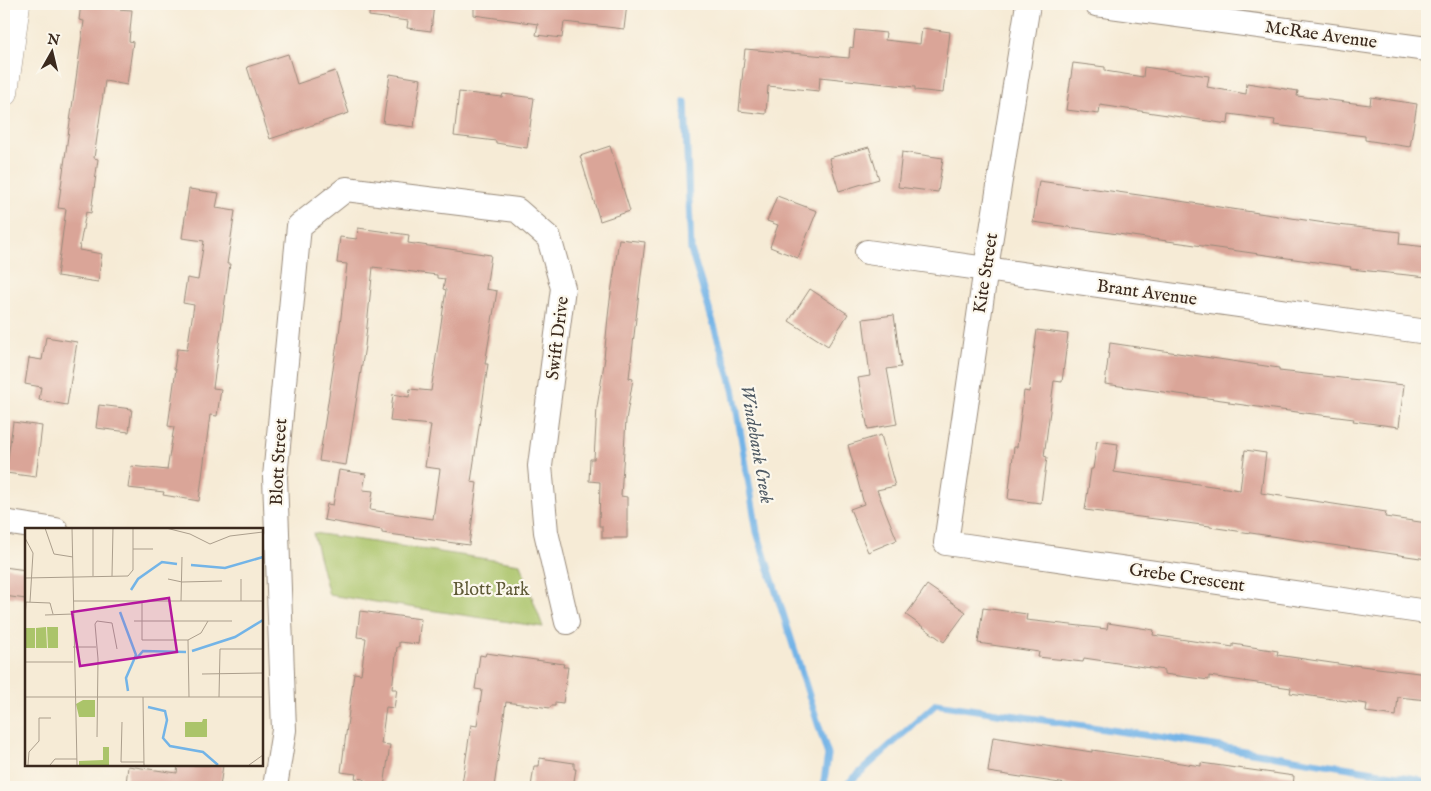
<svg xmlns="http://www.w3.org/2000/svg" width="1431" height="791" font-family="'IM FELL English',serif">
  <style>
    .green { fill: #abc46a; stroke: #737744 }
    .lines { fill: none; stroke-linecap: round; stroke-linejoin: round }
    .stream { stroke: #73b4e7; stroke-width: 7 }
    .building { fill: #daa598 }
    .minor-casing { stroke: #988a7a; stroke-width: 26 }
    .tertiary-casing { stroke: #988a7a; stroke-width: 29 }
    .minor { stroke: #fff; stroke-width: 24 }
    .tertiary { stroke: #fff; stroke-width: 28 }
    .labels { text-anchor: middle; stroke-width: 4.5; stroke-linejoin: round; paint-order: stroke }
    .street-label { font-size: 18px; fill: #3b2a1e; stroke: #fbf7ec }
    .park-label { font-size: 18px; fill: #5d5835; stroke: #fbf7ec }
    .water-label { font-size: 19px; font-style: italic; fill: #4f5a64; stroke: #fbf7ec }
    .inset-river { fill: none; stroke: #73b4e7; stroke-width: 2.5 }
    .inset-road { fill: none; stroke: #ab9e8c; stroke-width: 1 }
    .view { fill: #b5179e; fill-opacity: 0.15; stroke: #b5179e; stroke-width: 2.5 }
    .inset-edge { fill: none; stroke: #3b2a1e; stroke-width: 2.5 }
  </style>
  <rect width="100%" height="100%" fill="#fbf7ec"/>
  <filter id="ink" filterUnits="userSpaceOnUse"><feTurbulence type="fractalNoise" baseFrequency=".02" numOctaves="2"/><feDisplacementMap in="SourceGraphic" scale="10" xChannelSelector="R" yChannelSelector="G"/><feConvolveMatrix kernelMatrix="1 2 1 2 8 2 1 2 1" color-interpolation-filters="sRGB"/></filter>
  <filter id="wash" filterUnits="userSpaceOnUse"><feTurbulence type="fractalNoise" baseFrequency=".0096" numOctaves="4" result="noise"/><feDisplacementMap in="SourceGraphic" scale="20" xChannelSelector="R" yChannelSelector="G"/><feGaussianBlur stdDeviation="1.12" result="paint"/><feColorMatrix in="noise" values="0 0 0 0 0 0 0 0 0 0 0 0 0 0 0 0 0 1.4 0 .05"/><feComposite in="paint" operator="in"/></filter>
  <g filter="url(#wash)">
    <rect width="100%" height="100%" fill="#f6ebd6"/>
    <path class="green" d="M313 533 520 564 543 627 329 595Z"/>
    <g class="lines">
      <path class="stream" d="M685 102 691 250 733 388 757 532 828 755 823 787
        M844 787 936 704 1165 738 1417 779 1427 784"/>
    </g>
    <g id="blocks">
      <path class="building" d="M81 4H117L116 9 132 10 129 41 133 42 127 85 105 81 94 158 98 159 91 213 86 212 79 250 102 254 98 282 57 276 66 209 58 208 84 21 79 20Z
        M370 4H434L431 31 407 28 408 21 369 16Z
        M474 4H627L624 29 564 22 562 38 536 35 538 24 474 15Z
        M922 28 950 32 943 93 915 90V87L820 77 819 91 768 86 766 114 739 111 745 49 849 58 850 47 853 48 855 30 886 33 885 40 920 44Z
        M288 54 297 84 335 71 349 113 270 139 247 67Z
        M1073 63 1105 67V71L1143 77 1144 67 1209 76 1207 87 1246 94 1247 83 1298 91 1297 96 1370 105 1371 97 1417 104 1410 147 1365 140V136L1274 125 1275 120 1229 114 1228 124 1100 105 1099 114 1066 110Z
        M390 74 421 79 414 127 383 123Z
        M459 92 502 97 503 94 534 98 527 148 496 143V141L454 136Z
        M610 146 630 211 600 221 580 156Z
        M869 147 879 179 839 191 829 158Z
        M902 152 943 158 938 192 898 187Z
        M1039 181 1146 196 1338 225 1400 232 1399 244 1427 247V277L1350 269 1351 267 1033 222Z
        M189 189 219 193 216 208 235 211 227 264H230L213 388 221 389 217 416 210 415 199 501 163 495 164 492 128 488 131 466 167 470 174 427 168 426 176 369H174L177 349 187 350 194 305 183 303 187 278 198 280 204 241 182 238Z
        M777 196 817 211 798 258 770 247 778 225 767 221Z
        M358 228 409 235 408 243 491 255 486 289 497 291 485 364H488L471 482 477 483 469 545 382 533V530L324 520 327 504 333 505 339 470 366 474 363 490 373 491 370 510 433 519 440 469 425 467 431 425 390 421 393 394 409 397 410 389 431 391 446 290 443 289 445 279 437 278V275L373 267 365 346 346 465 319 461 337 343H338L347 264 337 263 340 237 357 239Z
        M619 239 645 242 629 378 633 379 626 420 621 496 627 497V538H602V526H599L600 482 589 481 590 459H594L597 407 605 358H604L609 307Z
        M810 289 848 314 828 346 789 321Z
        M894 315 901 367 887 369 897 424 868 429 858 378 870 376 863 319Z
        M1037 330 1068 334 1062 382 1054 381 1044 456 1047 457 1041 503 1008 499 1014 447H1017L1024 391 1029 392Z
        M46 337 77 342 67 405 39 400 41 387 25 384 29 358 42 360Z
        M1110 343 1279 368V371L1404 385 1399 427 1353 421 1354 419 1273 409 1229 403V401L1105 384Z
        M99 405 132 409 129 432 96 428Z
        M13 422 42 426 36 477 6 473Z
        M881 435 895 486 877 490 897 540 868 552 850 509 864 504 848 445Z
        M1097 441 1118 444 1114 472 1240 490 1245 450 1266 453 1261 493 1386 512 1385 517 1427 523V559L1210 527V526L1085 510 1091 469H1093Z
        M4 567 26 570V599L4 596Z
        M927 585 966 612 944 642 906 615Z
        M983 608 1027 614 1026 620 1107 629 1108 623 1154 630 1153 635 1233 647V644L1278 651 1277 655 1352 666 1353 665 1427 674V700L1398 697 1396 716 1366 712 1367 704 1290 693 1291 688 1209 676V680L1164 674V670L1084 658 1083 662 1038 657 1039 652 978 643Z
        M360 611 421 619 418 644 399 642V647H397L392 689H397L394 708 386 707 381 744 390 745 384 787H363L364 779 355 778 356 774 341 772 354 673 361 674 366 638 357 637Z
        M486 653 564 664 563 667H568L563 703 555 702V706H551L550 708 506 702 494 787H467V785L462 784 471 725 477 726 482 690 475 689 480 655 485 656Z
        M993 737 1092 752V750L1201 766V763L1294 776 1293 787H1086L988 772Z
        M540 758 574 763V769H576L573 787H531L534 766H539Z
        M178 765H223L220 787H149L126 784 128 766 177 773Z"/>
    </g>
  </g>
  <g filter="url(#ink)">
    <use href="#blocks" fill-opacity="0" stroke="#988a7a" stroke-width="1"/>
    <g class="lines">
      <g class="minor-casing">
        <path id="minor" d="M1028 4 986 268 946 543 1427 612
          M1096 4 1427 49
          M867 252 1427 332
          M4 522 56 530
          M275 787 284 730 275 477 299 226 346 189 517 210 549 238 563 288 540 466 546 532 567 622"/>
      </g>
      <g class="tertiary-casing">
        <path id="tertiary" d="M4 92 16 4"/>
      </g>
      <use href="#minor" class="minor"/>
      <use href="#tertiary" class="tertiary"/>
    </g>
  </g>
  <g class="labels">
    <g class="street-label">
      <text transform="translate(1321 34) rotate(8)" y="6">McRae Avenue</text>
      <text transform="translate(985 273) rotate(-81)" y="6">Kite Street</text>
      <text transform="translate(1147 292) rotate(8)" y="6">Brant Avenue</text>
      <text transform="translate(557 338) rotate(-83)" y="6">Swift Drive</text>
      <text transform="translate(278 462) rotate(-87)" y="6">Blott Street</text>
      <text transform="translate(1187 577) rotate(8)" y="6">Grebe Crescent</text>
    </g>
    <g class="park-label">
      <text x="491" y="595">Blott Park</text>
    </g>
    <g class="water-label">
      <text transform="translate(758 444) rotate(80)" y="7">Windebank Creek</text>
    </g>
  </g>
  <g transform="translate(25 528)">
    <rect width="238" height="238" fill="#f6ebd6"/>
    <path d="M21 99 22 120H11V100ZM22 99H33V120H23ZM0 100H10V120H0ZM58 172H70V189H54L51 176ZM178 191H182V209H160V194H177ZM78 219H84V237H54V233L78 232Z" fill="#abc46a"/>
    <path class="inset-river" d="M166 37 200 40 238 29M106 62 113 51 137 34 152 36M95 84 111 127 101 150 103 163M167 123 210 109 238 92M111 131 118 123 161 124M123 179 140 183 142 192 138 210 145 218 178 224 193 237"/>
    <path class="inset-road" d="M20 0 29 26 48 29M47 0 52 237M68 0V48M141 0 165 6 185 16 205 8 238 4M0 10 8 25 5 74M108 21H128M87 48 88 0M0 50 103 48 108 42V0M143 51 157 54 197 53M48 73H238M117 73V112H163L176 105 183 93M156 73 157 29M216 73V51M0 74 25 75 28 86M20 87 48 86M0 90 1 74M109 93H207M163 112 164 169M48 119H71M0 134H48M177 146 238 145M0 169H238M118 169 119 237M194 169 195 121H238M97 194 96 234H119M72 209 73 131 70 96 72 93 87 95 92 121M3 237 4 224 14 213V190H26M25 237 30 231H52M224 237 238 227"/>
    <path class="view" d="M144 70 152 124 55 138 47 84Z"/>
    <rect width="238" height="238" class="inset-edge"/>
  </g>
  <rect width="1431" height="791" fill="none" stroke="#fbf7ec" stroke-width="20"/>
  <g transform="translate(52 52) rotate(8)" stroke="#fbf7ec" stroke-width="4" paint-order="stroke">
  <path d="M0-4L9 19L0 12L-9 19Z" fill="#3b2a1e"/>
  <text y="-8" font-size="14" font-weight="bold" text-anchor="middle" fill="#3b2a1e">N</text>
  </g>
</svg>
